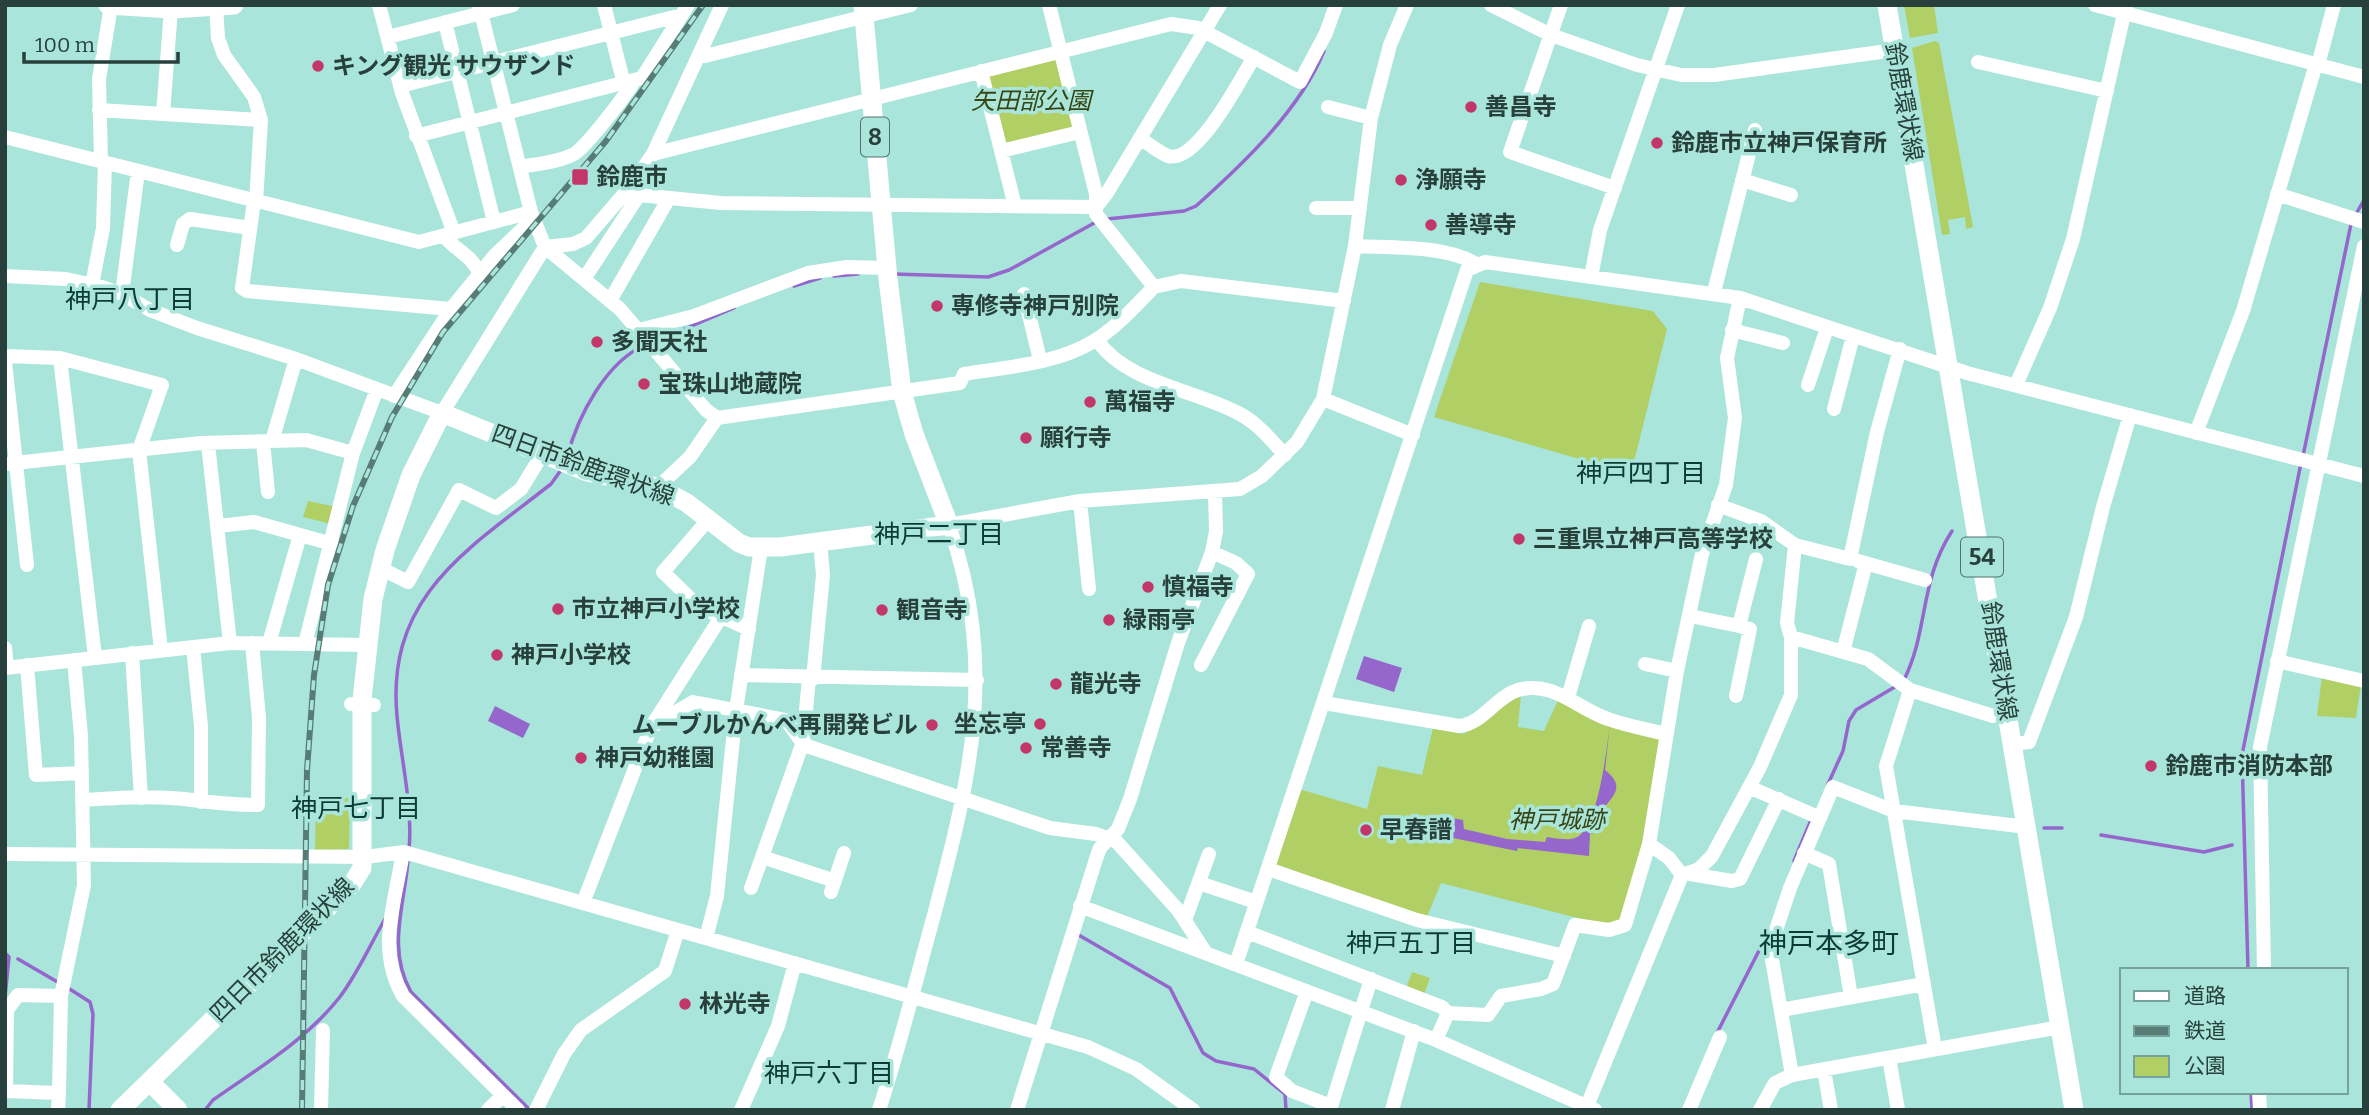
<svg xmlns="http://www.w3.org/2000/svg" width="2369" height="1115" font-family="Bitter,'Noto Sans JP',serif">
  <style>
    .green { fill: #b0cf65 }
    .water { fill: #9566cc }
    .lines { fill: none; stroke-linecap: round; stroke-linejoin: round }
    .stream { stroke: #9566cc; stroke-width: 3.5 }
    .minor { stroke: #fff; stroke-width: 14 }
    .major { stroke: #fff; stroke-width: 19 }
    .rail-casing { stroke: #577c76; stroke-width: 6 }
    .rail { stroke: #a9e5db; stroke-width: 3.5; stroke-dasharray: 10; stroke-linecap: butt }
    .poi-dot { fill: #c23669; stroke: #a9e5db; stroke-width: 2.5 }
    .labels { text-anchor: middle; stroke-width: 7; stroke-linejoin: round; paint-order: stroke }
    .shield { fill: #a9e5db; stroke: #4f726c; stroke-width: 2 }
    .shield-label { font-size: 23px; font-weight: bold; fill: #28403c }
    .poi-label { font-size: 24px; font-weight: bold; fill: #28403c; stroke: #a9e5db; text-anchor: start }
    .park-label { font-size: 24px; font-style: italic; fill: #374513; stroke: #a9e5db }
    .street-label { font-size: 24px; fill: #28403c; stroke: #a9e5db }
    .neighbourhood-label { font-size: 26px; fill: #0c3b35; stroke: #a9e5db }
    .quarter-label { font-size: 28px; fill: #0c3b35; stroke: #a9e5db }
  </style>
  <rect width="100%" height="100%" fill="#a9e5db"/>
  <path class="green" d="M1904 5H1934L1938 33 1910 38Z
    M1935 41 1939 43 1973 227 1966 229 1965 217 1948 220 1950 234 1942 235 1912 48Z
    M1054 57 1058 60 1075 125 1072 130 1008 146 1004 143 988 77Z
    M1480 282 1653 311 1667 329 1631 474 1434 417Z
    M308 501 337 507 335 525 303 517Z
    M2322 676 2361 685 2356 718 2317 716Z
    M1521 694 1518 727 1544 731 1559 698 1663 740 1628 913 1613 927 1441 883 1426 919 1273 863 1299 789 1367 809 1378 766 1422 775 1433 728 1464 734Z
    M350 798 349 849 315 850 316 799Z
    M1412 972 1430 978 1424 995 1406 989Z"/>
  <path class="water" d="M1364 656 1402 668 1394 692 1356 679Z
    M495 706 530 724 523 738 488 721Z
    M1610 724 1605 770C1632 791 1603 800 1598 820H1595L1594 833 1590 834 1589 856 1518 848 1517 851 1448 837 1452 818 1463 820 1464 829 1507 839 1545 842 1547 837C1555 838 1567 841 1575 838 1598 831 1607 747 1610 724Z"/>
  <g class="lines">
    <path class="stream" d="M2356 214 2364 200
      M1107 219 1184 211 1196 206C1243 164 1300 110 1324 51
      M894 274 988 277 1009 270 1096 222
      M834 276 858 274
      M794 286 820 278
      M654 342 734 308
      M2303 456 2351 224
      M567 457C578 416 606 361 647 344
      M1904 680C1929 629 1919 582 1952 531
      M1828 784 1843 751 1849 721 1856 710 1898 685
      M2044 828H2062
      M2101 835 2204 852 2232 845
      M409 850C413 806 401 760 397 716 386 596 467 550 551 484L561 470
      M408 861C404 907 387 949 411 992L530 1110
      M1794 861 1811 820
      M1077 934 1170 988 1203 1053 1216 1061 1254 1069 1285 1094 1286 1110
      M5 953 9 957 5 997
      M18 959 61 984
      M2248 970 2242 755 2301 463
      M68 988 90 1002 93 1014 89 1110
      M1717 1033 1769 931
      M2251 1092 2252 1110
      M205 1110 213 1100C257 1069 305 1041 339 998 357 975 370 945 385 919"/>
    <path class="minor" d="M216 5 218 38 224 55 254 97 261 120 256 202
      M379 5 402 93 454 233
      M479 5 531 212 545 247 620 309 706 410 717 418 960 383 964 374C1007 367 1057 364 1094 341 1116 328 1136 305 1154 287L1181 281 1344 301
      M604 5 626 92
      M1049 5 1096 194V214L1154 287
      M1491 5 1551 35 1637 65 1681 75H1714L1895 50
      M1561 5 1510 152 1615 188
      M2095 5 2364 77
      M445 22 494 222
      M388 37 513 5
      M699 54 705 56 911 5
      M1978 62 2107 91
      M2318 65 2334 5
      M981 71 1015 206
      M400 86 682 15
      M1328 107 1371 118
      M99 110 163 114 171 9
      M163 114 261 120
      M416 136 642 78 688 5
      M5 137 419 242 531 212
      M1140 138C1149 144 1159 153 1168 156 1197 165 1241 78 1254 57
      M1001 151 1080 132
      M653 154 1171 24 1198 28 1300 82 1326 33 1336 5
      M101 161 99 79 111 6
      M520 167C536 164 560 162 574 154 587 146 626 95 634 81
      M1742 180 1791 195
      M630 187 653 154 722 5
      M2277 194 2364 222
      M254 201 242 288 247 291 451 309
      M1316 208H1360
      M444 236C458 253 469 252 480 274
      M177 245 183 224 190 219 250 228
      M1355 246C1392 248 1446 245 1476 264
      M5 276 66 279 102 287 122 294 150 310 197 328 296 359 442 413 545 247 573 244 586 238 630 187 639 195 721 203 1096 207 1107 193 1220 5
      M1591 277 1600 230 1678 5
      M584 279 639 195
      M92 285 103 228 105 162
      M1714 292 1755 130
      M122 294 138 171
      M1024 294 1040 360
      M611 299 669 198
      M639 330 694 316 808 273 847 267 887 268
      M1732 330 1783 343
      M1097 340C1127 383 1192 389 1236 412 1256 421 1270 439 1285 455
      M5 356 60 358 162 385 139 450 161 650
      M60 358 95 657
      M5 362 27 565
      M1808 385 1827 328
      M2016 385 2050 308 2073 239 2126 5
      M394 396 451 309 495 255 533 219
      M1323 399 1413 435
      M1834 409 1853 336
      M2196 433 2243 311 2316 64
      M272 441 306 440 353 453
      M263 442 268 492
      M208 444 230 643
      M5 464 201 443 272 441 296 359
      M658 487 690 457 717 418
      M1080 501 1089 589
      M1718 505 1761 521 1795 545 1850 559 1877 432 1900 349
      M708 520 663 572 698 606 749 629
      M218 526 254 522 332 544
      M1858 561 1925 580
      M380 568 408 582 459 490 496 508 521 489 543 453
      M1690 616 1739 626 1756 559
      M1791 637 1868 659 1910 690 1993 716 2008 712
      M269 643 300 535
      M305 644 353 453 377 389
      M193 647 201 726V802
      M5 648 7 667
      M1843 652 1865 567
      M132 653 141 798
      M2277 661 2364 681
      M1645 664 1677 671
      M27 665 36 775 82 773
      M1201 665 1248 574 1236 563 1212 552
      M5 668 230 643 367 645
      M741 675 977 680
      M813 679 823 575 820 542
      M1910 690 1886 766 1935 1049
      M1736 696 1750 629 1739 626
      M1568 697 1589 626
      M1324 703 1459 726C1483 724 1495 697 1518 690 1553 680 1578 709 1608 719 1627 726 1647 729 1666 734
      M351 704 374 705
      M651 727 693 702 786 720 804 745 1050 828 1096 834 1116 841 1178 910 1204 950
      M2013 744 2029 742 2076 617 2103 507 2130 415
      M1749 787 1820 818
      M82 800C118 798 156 795 192 800 215 803 235 805 258 805L259 718 252 643
      M1649 844 1669 858 1682 875
      M403 852C395 904 376 949 403 996L518 1110
      M1804 853 1829 864 1851 997
      M5 854 365 857 404 852 1088 1047 1136 1069 1193 1110
      M762 857 835 881
      M1268 869 1417 920 1564 956
      M1690 874 1732 881 1740 879 1779 799
      M1682 875 1699 869 1712 856 1760 767 1791 695V637L1787 623 1795 545
      M1199 883 1256 902
      M751 888 803 742 809 678
      M831 892 844 853
      M583 903 651 727 721 617
      M1080 906 1436 1040 1595 1110
      M1185 920 1209 854
      M1247 932 1442 1007 1448 1013
      M706 938 717 896 736 710 761 548
      M1236 964 1467 270 1485 262 1740 298 1967 373 2364 476
      M2264 970 2260 747 2364 246
      M1307 991 1276 1077 1292 1091 1331 1106
      M61 996 84 885 81 736 74 660
      M1781 1010 1924 984
      M1436 1040 1448 1013 1488 1015 1501 996 1541 989 1553 984 1575 925 1609 930 1625 925 1649 844 1677 671 1702 554 1726 485 1735 418 1727 358 1740 298
      M1889 1058 1898 1110
      M1824 1070 1831 1110
      M1792 1075 1770 948 1790 888 1833 787 1894 811 2027 827
      M5 1091 59 1093 58 1110
      M6 1091 7 1010 18 995 61 996 59 1093
      M2259 1092 2260 1110
      M1587 1106 1682 875
      M321 1110 323 1030
      M488 1110 503 1095
      M536 1110 564 1054 581 1030 665 971 678 930
      M741 1110 778 1026 795 963
      M879 1110C900 1046 916 980 934 915 971 775 998 668 949 525L1080 501 1240 489 1262 476 1297 442 1323 399 1355 246 1371 118 1390 45 1407 5
      M1017 1110 1096 859 1100 848 1118 829 1130 799 1178 643 1212 552 1216 531 1215 492
      M1330 1110 1371 979
      M1392 1110 1414 1031
      M1689 1110 1720 1037
      M1760 1110 1775 1083 1792 1075 2060 1027"/>
    <path class="major" d="M108 5 171 9 234 5
      M1887 5 2074 1110
      M150 1082 178 1110
      M120 1110 352 884 362 868V700L373 599 385 550 411 475 442 413 587 472 658 487 687 503 739 543 749 547H780L949 525 914 434 902 392 888 279 863 5"/>
    <g class="rail-casing">
      <path id="rail" d="M302 1110 307 770 314 675 328 585 353 506 392 417 443 332 606 141 703 5"/>
    </g>
    <use href="#rail" class="rail"/>
  </g>
  <g class="poi-dot">
    <circle cx="318" cy="66" r="7"/>
    <circle cx="1471" cy="107" r="7"/>
    <circle cx="1657" cy="143" r="7"/>
    <rect x="571" y="168" width="18" height="18" rx="3.5"/>
    <circle cx="1401" cy="180" r="7"/>
    <circle cx="1431" cy="225" r="7"/>
    <circle cx="937" cy="306" r="7"/>
    <circle cx="597" cy="342" r="7"/>
    <circle cx="644" cy="384" r="7"/>
    <circle cx="1090" cy="402" r="7"/>
    <circle cx="1026" cy="438" r="7"/>
    <circle cx="1519" cy="539" r="7"/>
    <circle cx="1148" cy="587" r="7"/>
    <circle cx="558" cy="609" r="7"/>
    <circle cx="882" cy="610" r="7"/>
    <circle cx="1109" cy="620" r="7"/>
    <circle cx="497" cy="655" r="7"/>
    <circle cx="1056" cy="684" r="7"/>
    <circle cx="1040" cy="724" r="7"/>
    <circle cx="932" cy="725" r="7"/>
    <circle cx="1026" cy="748" r="7"/>
    <circle cx="581" cy="758" r="7"/>
    <circle cx="2151" cy="766" r="7"/>
    <circle cx="1366" cy="830" r="7"/>
    <circle cx="685" cy="1004" r="7"/>
  </g>
  <g class="labels">
    <g class="shield">
      <rect x="861" y="117.5" width="28" height="39" rx="5"/>
      <rect x="1961" y="537.5" width="42" height="39" rx="5"/>
    </g>
    <g class="shield-label">
      <text x="875" y="145">8</text>
      <text x="1982" y="565">54</text>
    </g>
    <g class="poi-label">
      <text x="332" y="74">キング観光 サウザンド</text>
      <text x="1485" y="115">善昌寺</text>
      <text x="1671" y="151">鈴鹿市立神戸保育所</text>
      <text x="596" y="185">鈴鹿市</text>
      <text x="1415" y="188">浄願寺</text>
      <text x="1445" y="233">善導寺</text>
      <text x="951" y="314">専修寺神戸別院</text>
      <text x="611" y="350">多聞天社</text>
      <text x="658" y="392">宝珠山地蔵院</text>
      <text x="1104" y="410">萬福寺</text>
      <text x="1040" y="446">願行寺</text>
      <text x="1533" y="547">三重県立神戸高等学校</text>
      <text x="1162" y="595">慎福寺</text>
      <text x="572" y="617">市立神戸小学校</text>
      <text x="896" y="618">観音寺</text>
      <text x="1123" y="628">緑雨亭</text>
      <text x="511" y="663">神戸小学校</text>
      <text x="1070" y="692">龍光寺</text>
      <text x="1026" y="732" text-anchor="end">坐忘亭</text>
      <text x="918" y="733" text-anchor="end">ムーブルかんべ再開発ビル</text>
      <text x="1040" y="756">常善寺</text>
      <text x="595" y="766">神戸幼稚園</text>
      <text x="2165" y="774">鈴鹿市消防本部</text>
      <text x="1380" y="838">早春譜</text>
      <text x="699" y="1012">林光寺</text>
    </g>
    <g class="park-label">
      <text x="1031" y="109">矢田部公園</text>
      <text x="1557" y="828">神戸城跡</text>
    </g>
    <g class="street-label">
      <text transform="translate(1904 102) rotate(80)" y="8">鈴鹿環状線</text>
      <text transform="translate(583 465) rotate(20)" y="8">四日市鈴鹿環状線</text>
      <text transform="translate(1999 661) rotate(81)" y="8">鈴鹿環状線</text>
      <text transform="translate(282 950) rotate(-45)" y="8">四日市鈴鹿環状線</text>
    </g>
    <g class="neighbourhood-label">
      <text x="130" y="308">神戸八丁目</text>
      <text x="1641" y="482">神戸四丁目</text>
      <text x="939" y="543">神戸二丁目</text>
      <text x="356" y="817">神戸七丁目</text>
      <text x="1411" y="952">神戸五丁目</text>
      <text x="829" y="1082">神戸六丁目</text>
    </g>
    <g class="quarter-label">
      <text x="1829" y="953">神戸本多町</text>
    </g>
  </g>
  <rect width="2369" height="1115" fill="none" stroke="#28403c" stroke-width="14"/>
  <rect x="2120" y="968" width="228" height="126" fill="#a9e5db" stroke="#75a39b" stroke-width="2"/>
  <rect x="2134" y="991" width="35" height="10" fill="#ffffff" stroke="#75a39b" stroke-width="2"/>
  <text x="2184" y="1003" font-size="21" fill="#28403c">道路</text>
  <rect x="2134" y="1026" width="35" height="10" fill="#577c76" stroke="#75a39b" stroke-width="2"/>
  <text x="2184" y="1038" font-size="21" fill="#28403c">鉄道</text>
  <rect x="2134" y="1056" width="35" height="21" fill="#b0cf65" stroke="#75a39b" stroke-width="2"/>
  <text x="2184" y="1073" font-size="21" fill="#28403c">公園</text>
  <path d="M24 52v10h154v-10" fill="none" stroke="#28403c" stroke-width="3.5"/>
  <text x="35" y="52" font-size="21" fill="#28403c" stroke="#a9e5db" stroke-width="5" paint-order="stroke">100 m</text>
</svg>
